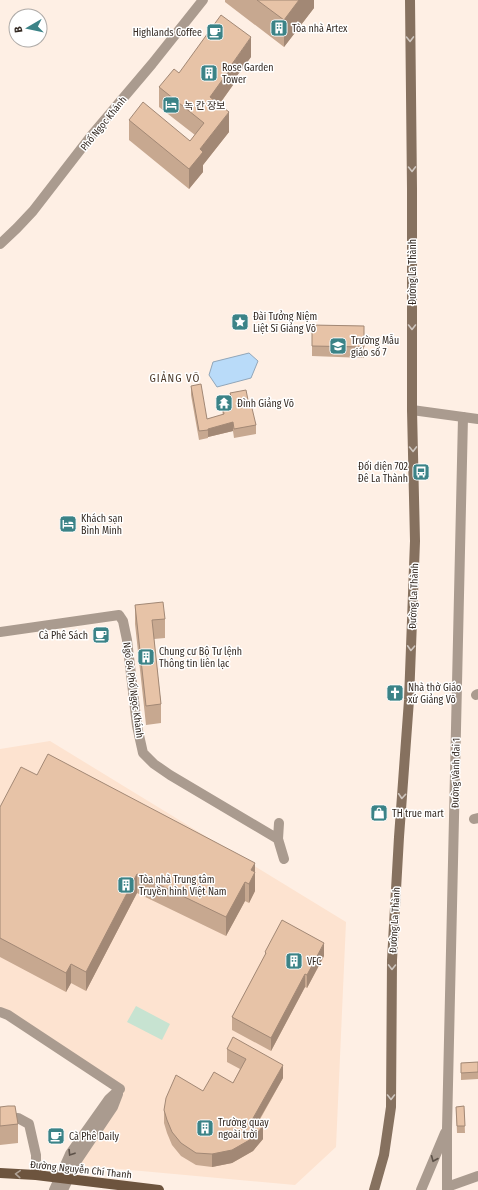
<svg xmlns="http://www.w3.org/2000/svg" width="478" height="1190" font-family="'Fira Sans Condensed','Noto Sans KR',sans-serif">
  <style>
    .built { fill: #fde3d0 }
    .green { fill: #c7e3d1 }
    .water { fill: #b9dbf9; stroke: #91a6b9 }
    .lines { fill: none; stroke-linecap: round; stroke-linejoin: round }
    .minor { stroke: #aa9b8f; stroke-width: 10 }
    .tertiary { stroke: #aa9b8f; stroke-width: 10 }
    .secondary { stroke: #86715f; stroke-width: 10 }
    .primary { stroke: #6d543e; stroke-width: 10 }
    .wall { fill: #c7a890 }
    .shaded-wall { fill: #a28875 }
    .building { fill: #e7c3a7; stroke: #a28875 }
    .oneway { stroke: #cfc6bf }
    .oneway2 { stroke: #5d5249 }
    .oneway3 { stroke: #afa195 }
    .labels { text-anchor: middle; stroke-width: 3; stroke-linejoin: round; paint-order: stroke }
    .poi-label { font-size: 10px; fill: #342a23; stroke: #fff; text-anchor: start }
    .street-label { font-size: 10px; fill: #342a23; stroke: #fff }
    .neighbourhood-label { font-size: 11px; letter-spacing: 1px; fill: #4a3727; stroke: #fff }
  </style>
  <rect width="100%" height="100%" fill="#feefe4"/>
  <path class="built" d="M50 741 346 922 336 1147 295 1185 65 1164 119 1084 0 1007V749Z"/>
  <path class="green" d="M136 1006 170 1024 162 1040 127 1022Z"/>
  <path class="water" d="M249 353 258 361 251 378 217 387 209 375 213 362Z"/>
  <g class="lines">
    <path class="minor" d="M412 410 478 419
      M0 632 119 615 123 621 127 640 137 726 143 753 154 764 170 775 278 839 284 859
      M476 695 478 694
      M474 819 478 818
      M278 839 279 823
      M0 1012 8 1015 120 1089
      M0 1118H18L29 1124 36 1155V1175
      M54 1190 70 1154 109 1099 120 1089
      M63 1190 78 1159 113 1107 118 1094"/>
    <path class="tertiary" d="M0 244 17 228 33 211 91 136 152 64 203 0
      M447 1187 478 1176
      M421 1190 445 1133
      M447 1190V1129L463 417"/>
    <path class="secondary" d="M374 1190 384 1155 391 1107 392 960 399 837 409 700 415 541 412 410V189L410 0"/>
    <path class="primary" d="M0 1173 36 1175 159 1190"/>
  </g>
  <path class="wall" d="M225 0H314V8L284 47 225 2Z
    M251 57 233 81V85L219 105 229 132 203 165V172L189 189 129 140V120L190 141 195 135 159 107V87L179 73Z
    M312 325 364 326V358L312 356Z
    M191 386 207 419 223 415 221 406V398L230 396V393L249 405 256 425V434L234 438 233 431 208 437V438L199 440 191 395Z
    M135 605 165 619V638L154 639 161 704V723L146 725 135 624Z
    M37 775 255 872V891L249 903 245 901 226 936 137 893 86 991 71 983 66 992 0 957V807Z
    M265 952 324 956 307 988 305 987 271 1051 232 1030V1017L265 955Z
    M227 1049 283 1078 258 1123 263 1139 253 1151 232 1163 212 1167 196 1165 181 1156 172 1145 167 1133 164 1123V1110L203 1091 233 1083 240 1069 227 1062Z
    M478 1062V1079L461 1080V1063Z
    M464 1106 465 1133H457L456 1107Z
    M0 1107 18 1124V1143L0 1145Z"/>
  <path class="shaded-wall" d="M299 0H314V8L284 47V20Z
    M251 37V57L233 81V85L210 117V97L232 64Z
    M229 112V132L203 165V172L189 189V169L200 149Z
    M233 422V431L208 437V429Z
    M255 863V874V872V891L249 903V884L251 870Z
    M137 874V893L86 991V972Z
    M245 882V901L226 936V917Z
    M324 943V956L307 988V975Z
    M71 964V983L66 992V973Z
    M305 974V987L271 1051V1038Z
    M283 1065V1078L252 1132V1120Z
    M263 1126V1139L253 1151 232 1163 212 1167V1154Z"/>
  <path class="building" d="M257 0H299L284 20Z
    M221 15 251 37 232 64 233 65 210 97 229 112 200 149 203 152 189 169 129 120 143 102 190 141 204 123 159 87 174 69 179 73Z
    M312 325 364 326V347L312 346Z
    M201 384 207 419 224 414 221 398 231 396 230 393 246 390 249 405 251 404 256 425 234 429 233 422 208 429V430L199 431 191 386Z
    M163 602 165 619 152 620 161 704 146 706 135 605Z
    M48 754 255 863 251 870 255 872 249 884 245 882 226 917 137 874 86 972 71 964 66 973 0 938V807L21 767 37 775Z
    M282 920 324 943 307 975 305 974 271 1038 232 1017 266 953 265 952Z
    M233 1037 283 1065 252 1120 263 1126 253 1138 232 1150 212 1154 196 1153 181 1143 172 1132 167 1120 164 1110 166 1098 176 1075 203 1091 214 1072 233 1083 246 1059 227 1049Z
    M478 1062V1072L461 1073V1063Z
    M8 1106H15L18 1124 0 1126V1107Z
    M464 1106 465 1126H457L456 1107Z"/>
  <defs><path id="oneway-chevron" d="M-2-3.5L2.5 0L-2 3.5" fill="none" stroke-width="1.6" stroke-linecap="round" stroke-linejoin="round"/></defs>
  <g class="oneway">
    <use href="#oneway-chevron" transform="translate(410 39) rotate(89)"/>
    <use href="#oneway-chevron" transform="translate(412 169) rotate(89)"/>
    <use href="#oneway-chevron" transform="translate(412 327) rotate(90)"/>
    <use href="#oneway-chevron" transform="translate(413 449) rotate(89)"/>
    <use href="#oneway-chevron" transform="translate(411 648) rotate(93)"/>
    <use href="#oneway-chevron" transform="translate(402 796) rotate(94)"/>
    <use href="#oneway-chevron" transform="translate(392 967) rotate(91)"/>
    <use href="#oneway-chevron" transform="translate(391 1097) rotate(90)"/>
  </g>
  <g class="oneway2">
    <use href="#oneway-chevron" transform="translate(71 1153) rotate(122)"/>
    <use href="#oneway-chevron" transform="translate(434 1159) rotate(113)"/>
  </g>
  <use class="oneway3" href="#oneway-chevron" transform="translate(18 1174) rotate(-176)"/>
  <defs>
    <g id="building-square" transform="scale(0.9)"><rect x="-9" y="-9" width="18" height="18" rx="4" fill="#3b8387" stroke="#fff"/><path d="M-4-6H4V6H1V3H-1V6H-4ZM-2.5-4.3h1.7v1.8h-1.7ZM.8-4.3h1.7v1.8H.8ZM-2.5-1h1.7V.8h-1.7ZM.8-1h1.7V.8H.8Z" fill="#fff"/></g>
    <g id="cafe-square" transform="scale(0.9)"><rect x="-9" y="-9" width="18" height="18" rx="4" fill="#3b8387" stroke="#fff"/><path d="M-5.5-4.5H6V0H3Q3 3.5 0 3.5H-2.5Q-5.5 3.5-5.5 0ZM3-3.2v2h1.7v-2ZM-6 4.5H4V6H-6Z" fill="#fff"/></g>
    <g id="hotel-square" transform="scale(0.9)"><rect x="-9" y="-9" width="18" height="18" rx="4" fill="#3b8387" stroke="#fff"/><path d="M-6-4.5h1.5V1H6V5H4.5V3h-9V5H-6ZM-4 0a1.8 1.8 0 1 1 3.6 0ZM.5 0V-2.5h3Q6-2.5 6 0Z" fill="#fff"/></g>
    <g id="sight-square" transform="scale(0.9)"><rect x="-9" y="-9" width="18" height="18" rx="4" fill="#3b8387" stroke="#fff"/><path d="M0-6L1.8-2.2L6-1.7L2.9 1.2L3.7 5.4L0 3.3L-3.7 5.4L-2.9 1.2L-6-1.7L-1.8-2.2Z" fill="#fff"/></g>
    <g id="school-square" transform="scale(0.9)"><rect x="-9" y="-9" width="18" height="18" rx="4" fill="#3b8387" stroke="#fff"/><path d="M0-5L7-2L0 1L-7-2ZM-4 1L0 2.5L4 1V4Q0 6-4 4Z" fill="#fff"/></g>
    <g id="temple-square" transform="scale(0.9)"><rect x="-9" y="-9" width="18" height="18" rx="4" fill="#3b8387" stroke="#fff"/><path d="M0-6L5-2H3V0L6.5 2.5H4V6H1.5V3h-3V6H-4V2.5H-6.5L-3 0V-2H-5Z" fill="#fff"/></g>
    <g id="bus-square" transform="scale(0.9)"><rect x="-9" y="-9" width="18" height="18" rx="4" fill="#3b8387" stroke="#fff"/><path d="M-5-6H5V4H4V6H2V4H-2V6H-4V4H-5ZM-3.5-4V0h7V-4ZM-3.5 1.2v1.5H-2V1.2ZM2 1.2v1.5H3.5V1.2Z" fill="#fff"/></g>
    <g id="church-square" transform="scale(0.9)"><rect x="-9" y="-9" width="18" height="18" rx="4" fill="#3b8387" stroke="#fff"/><path d="M-1.2-6h2.4v3.5h3.3v2.4h-3.3V6h-2.4V-.1h-3.3v-2.4h3.3Z" fill="#fff"/></g>
    <g id="shop-square" transform="scale(0.9)"><rect x="-9" y="-9" width="18" height="18" rx="4" fill="#3b8387" stroke="#fff"/><path d="M-5-2.5h2.3a2.7 3.5 0 0 1 5.4 0H5L5.5 6h-11ZM-1.5-2.5h3a1.5 2.3 0 0 0-3 0Z" fill="#fff"/></g>
  </defs>
  <g fill-rule="evenodd">
    <use href="#building-square" x="279" y="28"/>
    <use href="#cafe-square" x="215" y="32"/>
    <use href="#building-square" x="209" y="73"/>
    <use href="#hotel-square" x="171" y="105"/>
    <use href="#sight-square" x="240" y="322"/>
    <use href="#school-square" x="338" y="346"/>
    <use href="#temple-square" x="224" y="403"/>
    <use href="#bus-square" x="421" y="472"/>
    <use href="#hotel-square" x="68" y="524"/>
    <use href="#cafe-square" x="101" y="635"/>
    <use href="#building-square" x="146" y="657"/>
    <use href="#church-square" x="395" y="693"/>
    <use href="#shop-square" x="379" y="813"/>
    <use href="#building-square" x="126" y="885"/>
    <use href="#building-square" x="294" y="961"/>
    <use href="#building-square" x="205" y="1128"/>
    <use href="#cafe-square" x="56" y="1136"/>
  </g>
  <g class="labels">
    <g class="poi-label">
      <text x="292" y="32">Tòa nhà Artex</text>
      <text x="202" y="36" text-anchor="end">Highlands Coffee</text>
      <text x="222" y="71">Rose Garden<tspan x="222" dy="12">Tower</tspan></text>
      <text x="184" y="109">녹 칸 장보</text>
      <text x="253" y="320">Đài Tưởng Niệm<tspan x="253" dy="12">Liệt Sĩ Giảng Võ</tspan></text>
      <text x="351" y="344">Trường Mẫu<tspan x="351" dy="12">giáo số 7</tspan></text>
      <text x="237" y="407">Đình Giảng Võ</text>
      <text x="408" y="470" text-anchor="end">Đối diện 702<tspan x="408" dy="12">Đê La Thành</tspan></text>
      <text x="81" y="522">Khách sạn<tspan x="81" dy="12">Bình Minh</tspan></text>
      <text x="88" y="639" text-anchor="end">Cà Phê Sách</text>
      <text x="159" y="655">Chung cư Bộ Tư lệnh<tspan x="159" dy="12">Thông tin liên lạc</tspan></text>
      <text x="408" y="691">Nhà thờ Giáo<tspan x="408" dy="12">xứ Giảng Võ</tspan></text>
      <text x="392" y="817">TH true mart</text>
      <text x="139" y="883">Tòa nhà Trung tâm<tspan x="139" dy="12">Truyền hình Việt Nam</tspan></text>
      <text x="307" y="965">VFC</text>
      <text x="218" y="1126">Trường quay<tspan x="218" dy="12">ngoài trời</tspan></text>
      <text x="69" y="1140">Cà Phê Daily</text>
    </g>
    <g class="street-label">
      <text transform="translate(103 123) rotate(-51)" y="4">Phố Ngọc Khánh</text>
      <text transform="translate(412 272) rotate(-90)" y="4">Đường La Thành</text>
      <text transform="translate(413 596) rotate(-88)" y="4">Đường La Thành</text>
      <text transform="translate(134 690) rotate(82)" y="4">Ngõ 84 Phố Ngọc Khánh</text>
      <text transform="translate(455 773) rotate(-89)" y="4">Đường Vành đai 1</text>
      <text transform="translate(394 920) rotate(-87)" y="4">Đường La Thành</text>
      <text transform="translate(81 1169) rotate(6)" y="4">Đường Nguyễn Chí Thanh</text>
    </g>
    <g class="neighbourhood-label">
      <text x="175" y="382">GIẢNG VÕ</text>
    </g>
  </g>
  <g transform="translate(28 28) rotate(261)"><circle r="19" fill="#ffffff" stroke="#aeaaa7"/>
  <path d="M0-3L7 15L0 10L-7 15Z" fill="#3b8387"/>
  <text y="-6" font-size="11" font-weight="bold" text-anchor="middle" fill="#342a23">B</text>
  </g>
</svg>
